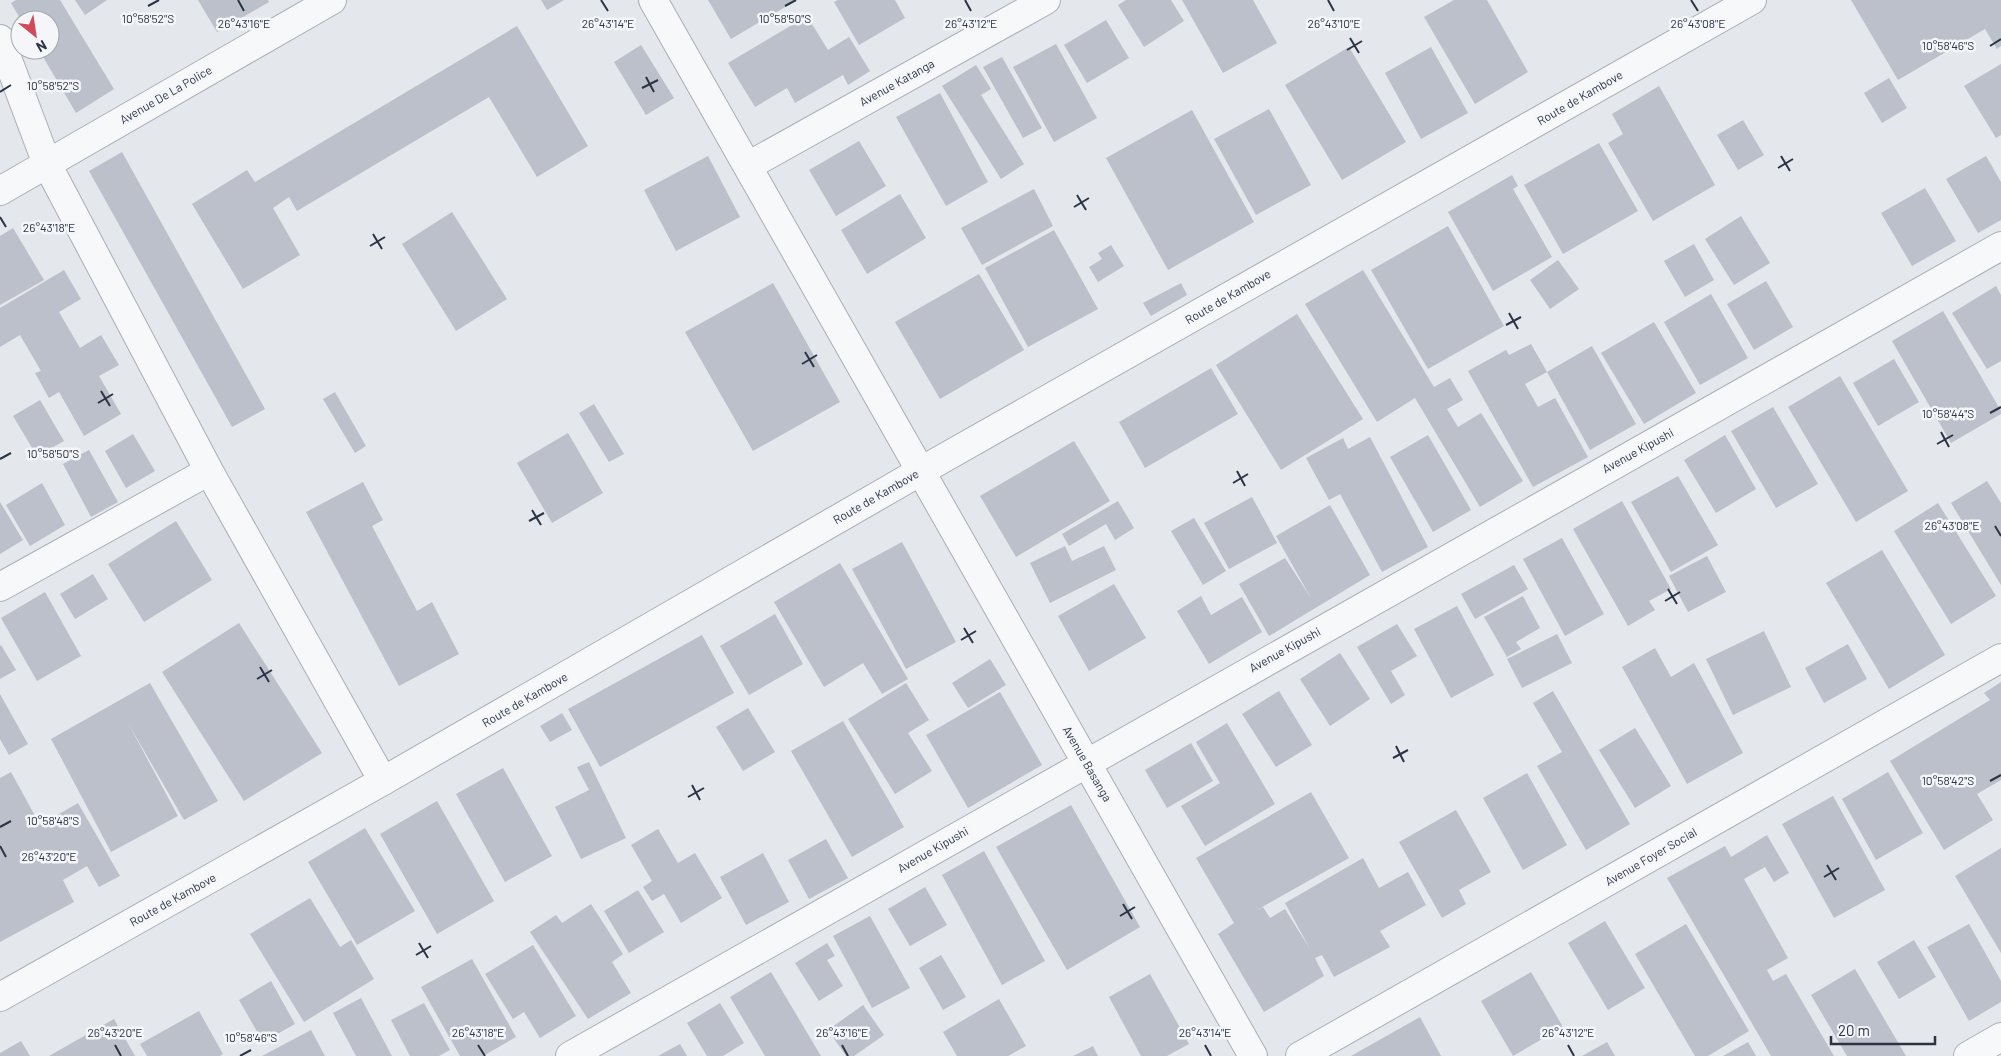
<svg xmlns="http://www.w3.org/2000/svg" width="2001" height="1056" font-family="Barlow,sans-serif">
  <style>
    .building { fill: #bbc0ca }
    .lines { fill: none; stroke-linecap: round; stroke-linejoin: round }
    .minor-casing { stroke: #a9aeb7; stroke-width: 30 }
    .tertiary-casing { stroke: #a9aeb7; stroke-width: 30 }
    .minor { stroke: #f7f8fa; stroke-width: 28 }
    .tertiary { stroke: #f7f8fa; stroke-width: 28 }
    .ticks { fill: none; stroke: #2b3445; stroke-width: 2 }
    .labels { text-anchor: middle; stroke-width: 5; stroke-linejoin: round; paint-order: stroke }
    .street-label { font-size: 12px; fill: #2b3445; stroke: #f4f6f9 }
    .ticks-label { font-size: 12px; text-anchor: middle; fill: #2b3445; stroke: #f4f6f9; stroke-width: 5; stroke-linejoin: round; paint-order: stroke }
  </style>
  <rect width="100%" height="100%" fill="#e4e7ec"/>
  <path class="building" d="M16 0H60L114 89 76 113 39 50H50V20H21L11 3Z
    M75 0H107L85 15Z
    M198 0H268L269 2 217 32Z
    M541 0H564L547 10Z
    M708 0H797L731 39Z
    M838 0H895L905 18 859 45 834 2Z
    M1126 0H1171L1184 21 1144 47 1118 5Z
    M1182 0H1253L1277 43 1223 73Z
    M1454 0H1487L1528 72 1475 104 1424 17Z
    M1851 0H2001V46L1997 49 1985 29 1898 80Z
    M807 16 828 50 849 37 870 71 848 85 843 75 795 103 787 88 755 107 728 63Z
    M1106 20 1129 58 1087 83 1064 45Z
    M517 26 588 146 537 177 489 97 297 211 289 197 273 208 300 255 243 289 192 204 247 170 255 182Z
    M1056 44 1097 118 1054 142 1013 67Z
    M641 45 674 98 646 115 614 62Z
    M1349 47 1406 142 1342 180 1285 85Z
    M1431 47 1468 113 1421 139 1385 73Z
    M1002 57 1042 128 1023 138 983 67Z
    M2001 64V135L1996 138 1964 86Z
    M976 65 991 89 981 95 1024 164 1001 179 942 86Z
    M1889 78 1907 108 1882 123 1864 93Z
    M1659 86 1715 185 1653 221 1608 143 1623 134 1612 114Z
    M940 93 988 182 946 206 896 117Z
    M1269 109 1311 185 1256 215 1214 139Z
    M1192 110 1254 222 1168 270 1106 158Z
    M1743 120 1764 155 1738 170 1717 135Z
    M859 141 886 186 836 216 809 170Z
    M1599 143 1638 211 1563 254 1524 185Z
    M122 152 265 409 232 427 89 171Z
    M708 156 740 217 676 251 644 190Z
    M1986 156 2001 182V220L1978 233 1946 179Z
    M1512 175 1518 186 1513 189 1552 257 1493 291 1448 212Z
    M1925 188 1956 241 1912 266 1881 213Z
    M1034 189 1053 226 982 265 961 228Z
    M900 194 926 238 867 274 841 230Z
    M452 212 507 299 456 331 402 244Z
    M1741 216 1770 263 1734 285 1705 239Z
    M1448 226 1504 326 1428 369 1371 270Z
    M13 228 44 280 0 305V236Z
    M1054 230 1098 309 1028 347 985 268Z
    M1694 244 1714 280 1685 297 1664 261Z
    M1111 245 1124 266 1098 282 1089 267 1102 259 1098 253Z
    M1558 260 1579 289 1550 309 1530 280Z
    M64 270 81 299 59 312 80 348 101 335 119 365 99 376 121 414 84 436 59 392 49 398 35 373 41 371 20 335 0 347V308Z
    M1363 270 1434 387 1450 378 1463 400 1447 409 1458 427 1481 413 1523 481 1480 507 1415 398 1377 422 1305 304Z
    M979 274 1024 350 940 399 895 322Z
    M1766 281 1793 327 1754 350 1727 304Z
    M773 283 840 402 753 451 685 332Z
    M1181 283 1187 295 1151 316 1143 303Z
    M1996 286 2001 295V361L1987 369 1952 313Z
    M1711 294 1748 358 1700 385 1664 322Z
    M1943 311 2001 411V414L1951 443 1892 341Z
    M1297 314 1363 419 1281 470 1216 365Z
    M1654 322 1696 393 1644 424 1601 353Z
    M1531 344 1547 372 1525 384 1538 407 1555 398 1588 457 1533 487 1468 371 1506 350 1509 355Z
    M1592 346 1636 424 1590 450 1547 372Z
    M1894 359 1919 402 1878 426 1853 383Z
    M1211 368 1238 414 1145 468 1119 422Z
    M1840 376 1908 491 1856 522 1788 407Z
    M335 392 366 446 355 453 323 399Z
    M40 400 64 441 37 456 13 416Z
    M594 404 624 454 609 462 579 413Z
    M1773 407 1818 484 1776 508 1731 431Z
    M568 433 603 493 552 523 517 463Z
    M133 434 155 471 126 488 105 451Z
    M1428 435 1471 510 1433 532 1390 457Z
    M1725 435 1756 489 1716 513 1684 460Z
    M1370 437 1428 547 1382 572 1340 494 1329 500 1306 458 1343 438 1348 449Z
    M1074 441 1110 501 1016 557 980 496Z
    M89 450 118 502 91 517 63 464Z
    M1678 476 1718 545 1671 572 1631 502Z
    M1987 481 2001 503V585L1951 503Z
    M363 482 383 520 372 526 417 611 432 602 459 654 399 686 306 512Z
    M42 483 65 525 30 546 6 505Z
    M1252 497 1277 543 1229 569 1204 523Z
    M1118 501 1134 528 1115 540 1106 524 1069 546 1062 534Z
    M1622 501 1671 589 1649 601 1655 610 1628 626 1573 529Z
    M0 502 23 540 0 554Z
    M1938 503 1996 596 1951 624 1894 531Z
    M1330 505 1370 575 1269 636 1239 584 1285 558 1311 598 1276 536Z
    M1194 518 1226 571 1203 585 1171 531Z
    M176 521 212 580 144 622 108 564Z
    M1562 538 1604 614 1565 636 1523 559Z
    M902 542 956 642 906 669 852 569Z
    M1065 546 1072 561 1104 546 1116 570 1050 603 1030 563Z
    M1882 550 1945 655 1889 689 1826 583Z
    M1707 556 1726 592 1688 612 1669 576Z
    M840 563 908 679 882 694 863 663 824 687 774 602Z
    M1514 565 1528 589 1475 619 1461 594Z
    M93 574 108 599 75 619 60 594Z
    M1114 584 1146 638 1089 671 1058 616Z
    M45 592 81 656 37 681 1 618Z
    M1201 596 1211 615 1242 597 1262 632 1209 664 1177 611Z
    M1523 596 1540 628 1516 642 1521 649 1507 657 1484 617Z
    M1457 606 1494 675 1451 698 1414 629Z
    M775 614 803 664 749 695 720 646Z
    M239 623 322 753 244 801 162 672Z
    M1397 624 1417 656 1391 671 1405 695 1391 704 1357 647Z
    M1764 631 1791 687 1733 715 1706 659Z
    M1557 634 1572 663 1522 688 1507 659Z
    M702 635 734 693 600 767 568 709Z
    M1848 644 1867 679 1824 703 1805 668Z
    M1 645 16 670 0 679V646Z
    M1655 648 1671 677 1694 663 1743 753 1687 784 1622 667Z
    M1340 653 1370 699 1330 726 1300 679Z
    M990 659 1006 685 968 708 952 683Z
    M2001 682V780L1977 794 1993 820 1944 850 1890 761 1990 700 1984 693Z
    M150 683 218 801 184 820 128 723 178 816 111 852 51 739Z
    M906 683 929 720 908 733 932 771 895 794 848 719Z
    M1279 691 1312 745 1276 767 1242 714Z
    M1553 691 1630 824 1586 850 1537 766 1562 752 1533 703Z
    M1000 692 1042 765 968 808 926 735Z
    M0 694 28 744 9 755 0 739Z
    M748 708 775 752 743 771 716 727Z
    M562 713 572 730 550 742 540 726Z
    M843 721 904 827 852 857 791 751Z
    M1227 723 1275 804 1205 846 1181 806 1220 783 1196 742Z
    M1635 728 1671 786 1635 808 1599 750Z
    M1191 743 1213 781 1167 808 1145 770Z
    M589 762 626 838 581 859 555 807 589 790 577 767Z
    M503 768 552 856 505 882 456 794Z
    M11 772 40 825 78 803 120 876 99 887 87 866 63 880 74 902 0 942V778Z
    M1888 772 1923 833 1876 860 1842 799Z
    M1527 773 1567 845 1523 870 1483 798Z
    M1311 792 1349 858 1255 911 1263 907 1270 918 1285 909 1310 949 1285 903 1363 858 1379 888 1408 872 1426 905 1380 931 1390 947 1334 977 1322 955 1315 958 1324 976 1264 1012 1218 934 1234 923 1196 858Z
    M1833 796 1885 890 1834 918 1782 824Z
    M437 801 494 901 437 934 380 834Z
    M1071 805 1140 927 1067 970 996 847Z
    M1456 810 1491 872 1459 890 1466 904 1442 918 1399 842Z
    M365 828 415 911 357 945 308 862Z
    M658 829 678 863 695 853 722 898 681 923 664 894 652 901 643 887 652 881 631 845Z
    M1767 835 1789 873 1774 882 1765 867 1744 879 1788 958 1767 970 1773 981 1786 974 1834 1056H1771L1667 878 1725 846 1731 857Z
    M826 839 848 878 809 899 788 860Z
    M2001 848V953L1955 876Z
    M984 851 1045 961 1002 985 942 875Z
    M763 853 789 902 746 925 720 877Z
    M925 887 947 925 910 946 888 909Z
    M638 890 664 932 629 953 604 911Z
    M310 898 340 947 351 940 374 979 304 1022 250 934Z
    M591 904 623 954 612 962 631 993 588 1019 530 932 556 915 562 923Z
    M870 916 910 988 872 1008 833 936Z
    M1605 921 1645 988 1608 1010 1568 943Z
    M1686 924 1749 1031 1708 1056H1695L1635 954Z
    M1969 924 2001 981V1002L1969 1021 1927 947Z
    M1914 940 1936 977 1899 999 1877 962Z
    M827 943 835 956 827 960 843 986 819 1001 795 963Z
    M533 945 576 1016 540 1038 524 1012 513 1019 485 974Z
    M941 955 966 997 943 1010 919 968Z
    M472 959 516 1037 483 1056H460L421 987Z
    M1855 969 1906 1056H1847L1811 995Z
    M771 972 821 1056H765L730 997Z
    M1531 972 1563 1027 1513 1056 1481 1001Z
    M1150 974 1189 1044 1167 1056H1141L1109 997Z
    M271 981 295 1024 263 1042 239 1000Z
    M361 998 392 1056H356L333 1013Z
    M999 999 1026 1046 1008 1056H957L943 1032Z
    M424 1003 450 1050 439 1056H410L391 1020Z
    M720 1003 744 1043 723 1056H707L687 1023Z
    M863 1005 884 1035 854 1056H846L828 1030Z
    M199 1011 223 1054 220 1056H147L140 1044Z
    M1420 1017 1441 1056H1351Z
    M114 1019 135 1056H49Z
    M311 1030 325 1056H262Z
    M21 1041 30 1056H0V1053Z
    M1607 1042 1615 1056H1582Z
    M1748 1042 1756 1056H1723Z
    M680 1044 687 1056H658Z
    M1093 1046 1098 1056H1073Z"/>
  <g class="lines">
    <g class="minor-casing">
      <path id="minor" d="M653 0 1253 1056
        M0 39 47 164 209 471 383 781
        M748 166 1046 0
        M0 191 332 0
        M0 587 209 471
        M570 1056 2001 246
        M1300 1056 2001 658
        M1968 1056 2001 1037"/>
    </g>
    <g class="tertiary-casing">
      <path id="tertiary" d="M0 997 383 781 921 471 1752 0"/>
    </g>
    <use href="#minor" class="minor"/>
    <use href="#tertiary" class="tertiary"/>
  </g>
  <path class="ticks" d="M238 0 244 11M601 0 608 11M965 0 971 11M1328 0 1334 11M1691 0 1698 11M148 6 159 0M785 6 796 0M1350 38 1359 53M1990 46 2001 39M1347 50 1362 41M646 77 654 92M642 88 658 80M0 92 11 85M1781 156 1790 171M1778 168 1793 159M1077 195 1086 210M1074 207 1089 198M0 217 6 227M373 234 382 249M370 246 385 237M1509 313 1518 329M1506 325 1521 317M805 352 814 367M802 364 817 355M101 391 110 406M98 403 113 394M1990 413 2001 407M1941 432 1949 447M1937 444 1953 435M0 459 11 453M1237 471 1245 486M1233 483 1248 474M532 510 541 525M529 521 544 513M1995 526 2001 536M1668 589 1677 604M1665 601 1680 592M964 628 973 643M961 640 976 631M260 667 269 682M257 679 272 670M1396 746 1404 762M1393 758 1408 750M1990 781 2001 775M692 785 700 800M688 797 704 788M0 827 11 821M0 846 6 857M1827 865 1836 880M1824 877 1839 868M1123 904 1132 919M1120 916 1135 907M419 943 428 958M416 955 431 946M115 1045 121 1056M478 1045 485 1056M842 1045 848 1056M1205 1045 1211 1056M1568 1045 1574 1056M240 1056 251 1050"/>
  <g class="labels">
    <g class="street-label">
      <text transform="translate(897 83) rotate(-29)" y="4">Avenue Katanga</text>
      <text transform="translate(166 95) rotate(-30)" y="4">Avenue De La Police</text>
      <text transform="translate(1580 98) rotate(-30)" y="4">Route de Kambove</text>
      <text transform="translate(1228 297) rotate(-30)" y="4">Route de Kambove</text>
      <text transform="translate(1638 451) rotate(-29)" y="4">Avenue Kipushi</text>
      <text transform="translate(876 497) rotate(-30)" y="4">Route de Kambove</text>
      <text transform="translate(1285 650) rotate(-29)" y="4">Avenue Kipushi</text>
      <text transform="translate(525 700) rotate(-30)" y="4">Route de Kambove</text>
      <text transform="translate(1087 764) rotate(60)" y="4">Avenue Basanga</text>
      <text transform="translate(933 850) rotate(-30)" y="4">Avenue Kipushi</text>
      <text transform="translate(1651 857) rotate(-30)" y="4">Avenue Foyer Social</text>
      <text transform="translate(173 900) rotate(-29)" y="4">Route de Kambove</text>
    </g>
  </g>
  <g class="ticks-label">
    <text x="148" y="23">10°58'52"S</text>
    <text x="785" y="23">10°58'50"S</text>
    <text x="244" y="28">26°43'16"E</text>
    <text x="608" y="28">26°43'14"E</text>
    <text x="971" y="28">26°43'12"E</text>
    <text x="1334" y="28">26°43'10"E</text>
    <text x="1698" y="28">26°43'08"E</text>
    <text x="1948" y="50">10°58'46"S</text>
    <text x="53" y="90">10°58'52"S</text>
    <text x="49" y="232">26°43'18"E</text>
    <text x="1948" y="418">10°58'44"S</text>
    <text x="53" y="458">10°58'50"S</text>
    <text x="1952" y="530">26°43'08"E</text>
    <text x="1948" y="785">10°58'42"S</text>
    <text x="53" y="825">10°58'48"S</text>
    <text x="49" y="861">26°43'20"E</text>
    <text x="115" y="1037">26°43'20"E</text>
    <text x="478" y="1037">26°43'18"E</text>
    <text x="842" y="1037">26°43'16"E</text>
    <text x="1205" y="1037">26°43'14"E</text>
    <text x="1568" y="1037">26°43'12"E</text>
    <text x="251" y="1042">10°58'46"S</text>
  </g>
  <g transform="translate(35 35) rotate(150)"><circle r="24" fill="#f4f6f9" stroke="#a4a8b1"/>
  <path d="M0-4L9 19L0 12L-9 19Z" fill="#d1495b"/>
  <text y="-8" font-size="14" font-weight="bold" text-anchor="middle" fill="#2b3445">N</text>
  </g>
  <path d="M1831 1036v8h104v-8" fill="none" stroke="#2b3445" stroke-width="2.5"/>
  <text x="1838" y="1036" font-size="15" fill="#2b3445" stroke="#f4f6f9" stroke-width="4" paint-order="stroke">20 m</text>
</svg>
